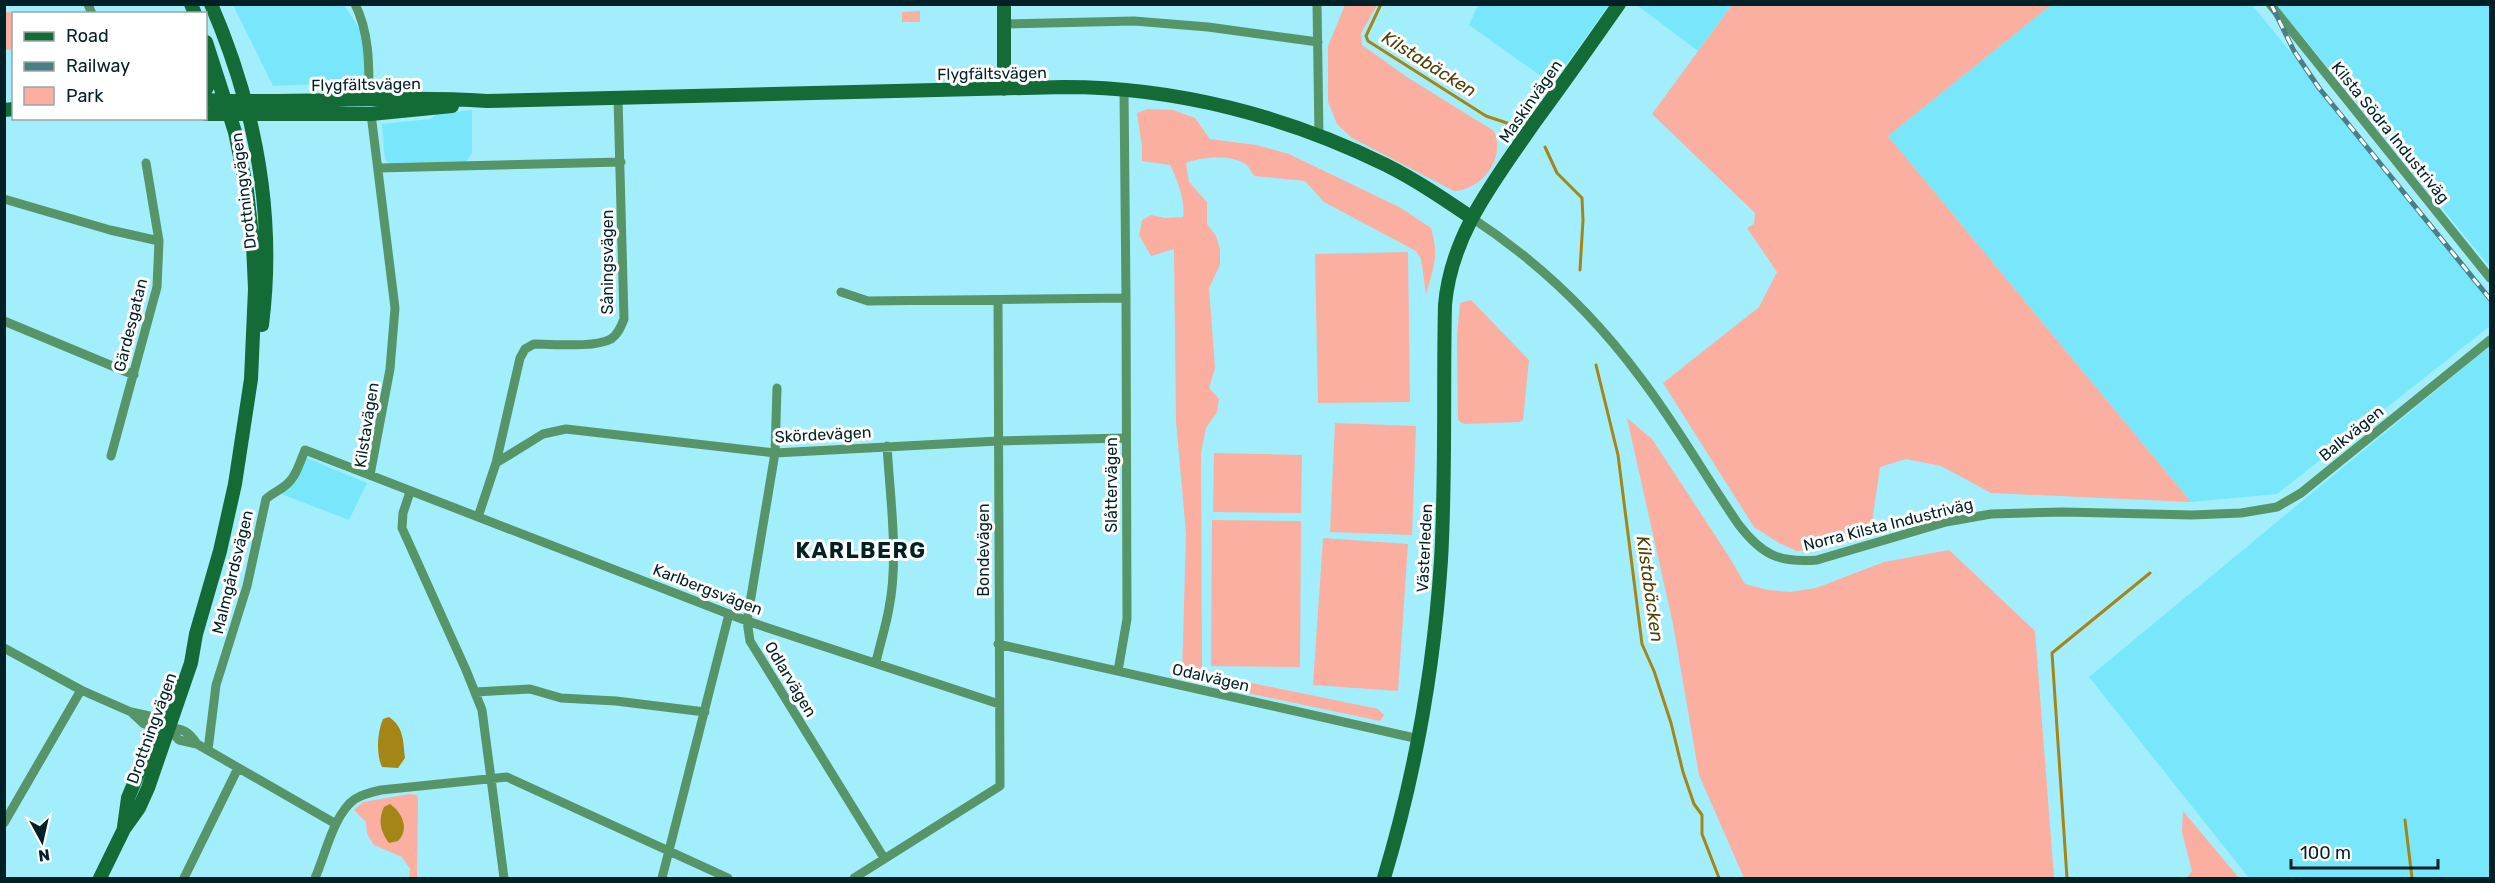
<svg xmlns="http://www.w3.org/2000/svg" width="2495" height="883" font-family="Rubik,sans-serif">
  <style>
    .built { fill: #79e7fb }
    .green { fill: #fbafa0 }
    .water { fill: #a58515 }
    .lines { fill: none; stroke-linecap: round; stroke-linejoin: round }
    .stream { stroke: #a58515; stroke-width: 3 }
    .street { stroke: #569567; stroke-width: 9 }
    .secondary { stroke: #136b36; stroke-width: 14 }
    .rail-casing { stroke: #4b7f88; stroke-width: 5 }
    .rail { stroke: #fff; stroke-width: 3; stroke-dasharray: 9; stroke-linecap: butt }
    .labels { text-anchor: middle; stroke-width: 6; stroke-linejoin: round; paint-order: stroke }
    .street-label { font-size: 16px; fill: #012126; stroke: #fff }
    .water-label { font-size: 18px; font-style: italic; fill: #504006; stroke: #fff }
    .district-label { font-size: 22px; font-weight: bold; letter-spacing: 1.5px; fill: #012126; stroke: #fff }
  </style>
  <rect width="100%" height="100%" fill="#a3eefc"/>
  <path class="built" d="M233 5H344L363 34 366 82 273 86Z
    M1478 5V4L1609 5 1552 84 1469 25Z
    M1637 5H1732L1698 51Z
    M2051 5H2252L2490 294V326L2277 494 2191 502 1888 136Z
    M2276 5H2490V267L2321 59Z
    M472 110V153L466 162 390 163 385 160 382 124 430 119 437 114Z
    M2490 346V878H2249L2089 677Z
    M300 455 367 483 349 520 281 494Z"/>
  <path class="green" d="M1345 5H1377L1361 33 1362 45 1407 77 1494 131C1506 158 1482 190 1454 191L1352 138 1337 124 1328 102V46Z
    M1732 5H2051L1888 136 2191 502 1991 493 1941 466 1906 459 1880 467 1871 530 1824 548 1797 551 1779 543 1754 527 1663 383 1759 307 1777 272 1747 228 1754 224 1755 213 1652 114Z
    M920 11V22H902V12Z
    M5 12 22 13 14 14 13 74 11 50 5 49Z
    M1147 109 1173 110 1195 118 1210 139 1256 145 1289 154 1401 208 1431 228C1439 255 1434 267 1426 294L1421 259 1416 251 1324 202 1305 181 1254 176C1252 173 1249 166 1245 164 1232 154 1200 157 1186 163L1189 182 1207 202V224L1216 236 1220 249V265L1209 288 1215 368 1209 388 1219 399 1217 412 1206 428 1201 453 1202 671 1218 676 1378 709 1384 715 1380 721 1195 682 1182 676 1186 533 1176 421 1174 249 1151 256 1139 235 1142 220 1151 215 1165 218 1183 217C1186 203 1177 178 1170 165L1142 161V147L1137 113Z
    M1408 252 1410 402 1318 403 1315 254Z
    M1471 300 1529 360 1523 420 1520 422 1464 424 1458 420 1457 336 1460 303Z
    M1627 418 1652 439 1728 555 1745 584 1768 590 1790 592 1816 588 1884 562 1949 550 2035 631 2054 878H1744L1699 775 1673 624Z
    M1335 423 1416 426 1412 535 1330 532Z
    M1214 453 1302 455 1301 513 1213 512Z
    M1212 520 1301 521 1300 667 1211 666Z
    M1323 538 1408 544 1398 691 1313 685Z
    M410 794 417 795 418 799 417 878H409L410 869 402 857 374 845 367 834 366 822 354 810 363 802Z
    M2183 811 2239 878H2187L2192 871 2182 832Z"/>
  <path class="water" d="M389 717C404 727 403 741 405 758L398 768 382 767C376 754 377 733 383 719Z
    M390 804C402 812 410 829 398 841L389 843C380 831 378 820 384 807Z"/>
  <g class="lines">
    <path class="stream" d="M1381 4 1366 36 1368 41 1486 116 1513 125
      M1545 147 1557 173 1582 198 1583 220 1580 270
      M1596 365 1618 455 1642 644 1654 671 1671 723 1683 772 1694 804 1702 815V834L1719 878
      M2405 820 2412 878
      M2067 878 2052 653 2150 573"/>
    <path class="street" d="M88 4 92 14
      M355 4C370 34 369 67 369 100
      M1317 4 1319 136
      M2270 4 2490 278
      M1004 24 1134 21 1208 27 1318 42
      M1124 90 1126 298
      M378 168 621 162
      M4 199 110 230 159 241
      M1472 218C1536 260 1594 315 1640 377 1676 424 1705 476 1739 525 1762 555 1779 563 1817 560L1946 522 1991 514 2063 512 2192 515 2241 513 2277 507 2301 493 2490 340
      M841 292 868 301 1126 298 1127 619 1118 671
      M4 321 134 375
      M777 388 775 453 747 621 750 641 884 858
      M111 456 157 287 159 241 146 163
      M496 463 543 434 566 429 775 453 998 441 1126 438
      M370 475 390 369 395 308 371 114
      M410 492 403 513 402 528 466 670 482 710 504 878
      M478 517 496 463 520 358 525 349 534 344C554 344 594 348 611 339 618 334 621 327 624 319L618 98
      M998 644 1419 739
      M4 648 81 690 131 712 154 717 159 725
      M876 662C880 644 886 626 889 608 899 558 890 497 887 446
      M476 692 530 689 561 698 616 701 705 712
      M131 712 144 724 159 725
      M168 728 179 740 197 744 336 824
      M168 728C183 728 189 732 197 744
      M208 750 216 685 247 586 266 499C272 493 279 491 286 485 296 477 300 462 305 450L747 621 999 704
      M4 823 81 690
      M184 878 238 768
      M315 878C325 856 334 813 355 799 363 794 372 792 381 790L507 777 728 878
      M662 878 729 614
      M854 878 1000 786 998 300"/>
    <path class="secondary" d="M191 4 195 14
      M211 4C255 106 276 214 262 325
      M206 89 210 82 213 64
      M1004 89V4
      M206 100C299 104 394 95 487 101L1064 87C1175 87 1287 116 1386 165 1416 180 1444 199 1472 218
      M4 110 14 109
      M206 114H371L452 106
      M124 827 128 798 176 682
      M100 878 124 829 139 808 148 788 191 663 196 634 220 551 235 484 251 379 255 289 253 244 247 191 235 132 206 42
      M1384 878C1415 775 1434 668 1441 560 1446 475 1443 390 1445 305 1451 234 1495 180 1534 123 1563 84 1591 44 1619 4"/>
    <g class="rail-casing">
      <path id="rail" d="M2271 4 2294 51 2319 88 2490 299"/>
    </g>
    <use href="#rail" class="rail"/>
  </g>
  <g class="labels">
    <g class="street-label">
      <text transform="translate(992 73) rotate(-1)" y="6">Flygfältsvägen</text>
      <text transform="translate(366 84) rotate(-1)" y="6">Flygfältsvägen</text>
      <text transform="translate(1530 101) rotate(-55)" y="6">Maskinvägen</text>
      <text transform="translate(2391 132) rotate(51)" y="6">Kilsta Södra Industriväg</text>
      <text transform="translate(243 191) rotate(-97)" y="6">Drottningvägen</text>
      <text transform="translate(607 262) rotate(-90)" y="6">Såningsvägen</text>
      <text transform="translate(130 325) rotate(-76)" y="6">Gärdesgatan</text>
      <text transform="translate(366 425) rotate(-81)" y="6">Kilstavägen</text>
      <text transform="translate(2351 433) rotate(-39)" y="6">Balkvägen</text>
      <text transform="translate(823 434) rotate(-3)" y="6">Skördevägen</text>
      <text transform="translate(1111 485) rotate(-90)" y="6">Slåttervägen</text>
      <text transform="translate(1888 524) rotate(-14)" y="6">Norra Kilsta Industriväg</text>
      <text transform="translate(1424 548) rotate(-87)" y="6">Västerleden</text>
      <text transform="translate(983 550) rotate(-90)" y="6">Bondevägen</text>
      <text transform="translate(232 572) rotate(-76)" y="6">Malmgårdsvägen</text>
      <text transform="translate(708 589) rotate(21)" y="6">Karlbergsvägen</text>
      <text transform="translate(1211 677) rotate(13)" y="6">Odalvägen</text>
      <text transform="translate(791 679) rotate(59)" y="6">Odlarvägen</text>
      <text transform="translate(151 728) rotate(-70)" y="6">Drottningvägen</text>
    </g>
    <g class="water-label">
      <text transform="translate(1429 64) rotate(32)" y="6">Kilstabäcken</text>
      <text transform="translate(1650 589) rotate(82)" y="6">Kilstabäcken</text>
    </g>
    <g class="district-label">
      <text x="861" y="558">KARLBERG</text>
    </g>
  </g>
  <rect width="2495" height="883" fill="none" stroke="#012126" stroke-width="12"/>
  <rect x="12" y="12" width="195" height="108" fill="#ffffff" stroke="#99a6a8" stroke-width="1.5"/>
  <rect x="24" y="32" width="30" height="9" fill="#136b36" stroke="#99a6a8" stroke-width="1.5"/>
  <text x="66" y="42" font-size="18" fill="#012126">Road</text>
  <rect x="24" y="62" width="30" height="9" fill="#4b7f88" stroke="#99a6a8" stroke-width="1.5"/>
  <text x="66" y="72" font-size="18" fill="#012126">Railway</text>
  <rect x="24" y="87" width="30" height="18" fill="#fbafa0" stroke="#99a6a8" stroke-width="1.5"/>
  <text x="66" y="102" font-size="18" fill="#012126">Park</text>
  <g transform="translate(42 841) rotate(172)" stroke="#ffffff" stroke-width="4.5" paint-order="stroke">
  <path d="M0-4.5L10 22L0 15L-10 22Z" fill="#012126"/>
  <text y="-9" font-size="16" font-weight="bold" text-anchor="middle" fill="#012126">N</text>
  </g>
  <path d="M2291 859v9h147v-9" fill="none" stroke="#012126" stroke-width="3"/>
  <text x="2300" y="859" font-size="18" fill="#012126" stroke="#ffffff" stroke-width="4.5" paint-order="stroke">100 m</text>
</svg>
